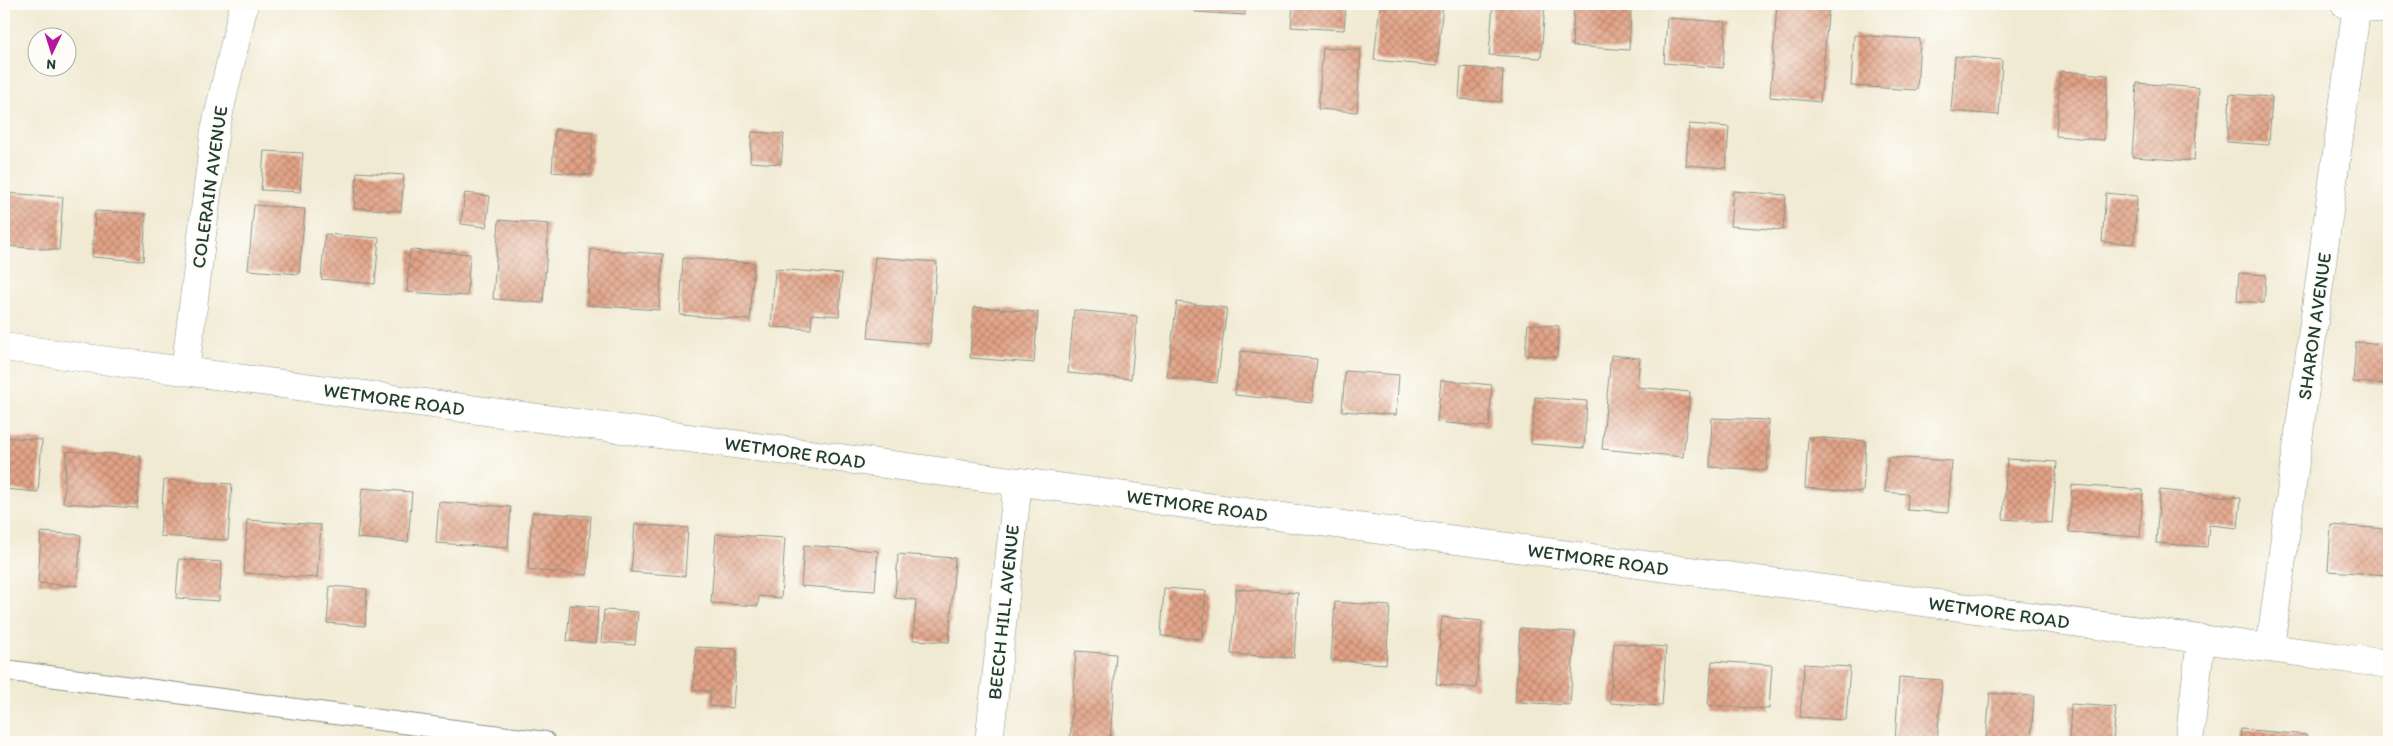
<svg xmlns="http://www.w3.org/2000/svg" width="2393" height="746" font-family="Itim,sans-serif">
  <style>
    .building { fill: url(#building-cross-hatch) }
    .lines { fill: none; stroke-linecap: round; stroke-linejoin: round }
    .service-casing { stroke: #889484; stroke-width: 22 }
    .minor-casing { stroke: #889484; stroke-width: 29 }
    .service { stroke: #fff; stroke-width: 20 }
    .minor { stroke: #fff; stroke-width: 28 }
    .labels { text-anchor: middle; stroke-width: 4; stroke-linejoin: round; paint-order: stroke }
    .street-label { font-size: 19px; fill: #1f3d34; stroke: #fdfcf7 }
  </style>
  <defs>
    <pattern id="building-cross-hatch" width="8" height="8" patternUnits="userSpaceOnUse" patternTransform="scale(1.25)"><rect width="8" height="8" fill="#e3a387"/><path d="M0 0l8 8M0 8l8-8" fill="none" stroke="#b7866f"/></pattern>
  </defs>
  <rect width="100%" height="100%" fill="#fdfcf7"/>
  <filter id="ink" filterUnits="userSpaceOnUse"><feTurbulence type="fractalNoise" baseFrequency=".02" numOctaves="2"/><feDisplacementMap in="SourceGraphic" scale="10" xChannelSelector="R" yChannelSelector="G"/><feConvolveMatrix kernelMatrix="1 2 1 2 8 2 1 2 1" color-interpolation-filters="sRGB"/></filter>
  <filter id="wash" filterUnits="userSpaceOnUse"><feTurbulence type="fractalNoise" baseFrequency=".0096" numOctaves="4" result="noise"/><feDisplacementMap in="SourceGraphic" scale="20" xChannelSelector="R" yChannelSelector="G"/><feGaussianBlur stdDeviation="1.12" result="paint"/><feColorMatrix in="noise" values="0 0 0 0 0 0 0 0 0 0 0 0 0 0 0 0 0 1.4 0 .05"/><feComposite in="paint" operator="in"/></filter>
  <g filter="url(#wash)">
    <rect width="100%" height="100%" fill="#f1ead3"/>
    <g id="blocks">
      <path class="building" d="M1195 4H1246L1245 15 1195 12Z
        M1293 4H1346L1344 30 1291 27Z
        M1380 4H1443L1437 66 1374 60Z
        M1493 4H1545L1541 58 1489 55Z
        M1777 4H1829L1820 102 1770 97Z
        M1574 7 1631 10 1629 50 1572 46Z
        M1667 18 1726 22 1723 68 1664 63Z
        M1854 35 1920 39 1917 90 1851 86Z
        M1323 48 1361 50 1357 112 1318 109Z
        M1955 56 2002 60 1999 115 1951 111Z
        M1461 67 1503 70 1501 102 1459 99Z
        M2060 71 2108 75 2104 140 2056 136Z
        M2137 83 2199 88 2194 161 2132 157Z
        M2230 94 2272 97 2269 145 2227 142Z
        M1689 124 1729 127 1726 168 1686 165Z
        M555 129 593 132 590 175 552 172Z
        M752 132 784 134 781 164 750 162Z
        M264 151 303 153 300 192 261 190Z
        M357 172 404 175 401 211 354 208Z
        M1733 191 1786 195 1783 230 1730 226Z
        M4 193 63 197 59 250 4 246Z
        M465 193 490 196 486 227 461 224Z
        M2106 193 2137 196 2134 244 2102 242Z
        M254 205 305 209 299 274 248 270Z
        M95 211 146 214 143 261 92 257Z
        M499 220 549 224 543 303 493 299Z
        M325 234 379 238 375 284 321 279Z
        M591 249 663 254 659 310 587 305Z
        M410 250 470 254 467 296 407 292Z
        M875 257 937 262 930 344 868 338Z
        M683 258 754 263 750 320 680 315Z
        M775 269 842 274 839 316 812 314 811 329 771 327Z
        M2239 273 2266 275 2264 303 2237 301Z
        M1177 302 1227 308 1217 383 1167 377Z
        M974 307 1038 312 1034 363 970 358Z
        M1074 310 1137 316 1131 379 1068 373Z
        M1528 324 1559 326 1557 357 1525 355Z
        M2356 342 2389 344V384L2353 382Z
        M1241 351 1317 359 1312 403 1235 395Z
        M1611 355 1640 358 1637 387 1690 392 1683 457 1602 449Z
        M1345 371 1399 375 1396 415 1342 411Z
        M1441 380 1492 385 1489 427 1437 422Z
        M1535 397 1587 401 1584 448 1531 444Z
        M1712 418 1769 420 1767 470 1710 467Z
        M4 437 42 440 38 492 4 489Z
        M1808 437 1866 441 1863 492 1805 488Z
        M67 451 141 456 137 508 63 503Z
        M1888 457 1952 461 1948 513 1907 510 1908 494 1885 492Z
        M2007 459 2057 462 2052 523 2003 519Z
        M164 480 232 484 228 540 160 536Z
        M2072 485 2143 490 2140 537 2069 532Z
        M362 488 412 492 408 542 357 538Z
        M2160 490 2241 498 2238 528 2209 525 2207 547 2156 543Z
        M439 502 511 507 508 548 436 543Z
        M532 512 591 516 587 575 528 570Z
        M247 520 321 525 317 578 244 573Z
        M635 524 688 528 685 576 631 572Z
        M2331 525 2389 529V575L2328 571Z
        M41 532 81 535 77 586 38 583Z
        M716 534 785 538 781 598 759 596 758 606 711 603Z
        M804 545 878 551 875 591 801 586Z
        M898 554 955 558 949 642 913 640 916 600 895 598Z
        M179 559 222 562 219 601 176 598Z
        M330 586 367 589 365 626 327 623Z
        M1164 588 1206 591 1202 639 1161 636Z
        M1236 589 1298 593 1294 658 1231 654Z
        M1335 602 1390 606 1386 664 1331 660Z
        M570 605 598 607 596 643 567 641Z
        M604 610 638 612 635 645 601 642Z
        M1442 617 1482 621 1476 688 1436 684Z
        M1520 628 1575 632 1570 705 1515 702Z
        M1614 643 1666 647 1662 706 1610 703Z
        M696 647 737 649 733 708 710 706 711 691 693 690Z
        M1076 651 1116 654 1110 742H1070Z
        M1712 661 1772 665 1769 709 1708 705Z
        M1804 664 1850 667 1846 720 1800 717Z
        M1899 677 1942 680 1937 742H1895Z
        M1990 693 2034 696 2031 742 1986 741Z
        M2071 704 2116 707 2113 742H2069Z
        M2241 729 2307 735 2306 742H2240Z"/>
    </g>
  </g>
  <g filter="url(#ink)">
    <use href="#blocks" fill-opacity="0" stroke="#889484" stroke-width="1"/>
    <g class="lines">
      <g class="service-casing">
        <path id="service" d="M4 670 545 742"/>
      </g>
      <g class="minor-casing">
        <path id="minor" d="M2345 4 2389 10
          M4 347 2389 664
          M185 371 215 130 244 4
          M2270 648 2357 4
          M989 742 1018 482
          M2189 742 2201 639"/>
      </g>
      <use href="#service" class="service"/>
      <use href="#minor" class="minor"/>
    </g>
  </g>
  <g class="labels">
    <g class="street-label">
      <text transform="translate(209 187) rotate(-82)" y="7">COLERAIN AVENUE</text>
      <text transform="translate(2314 326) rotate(-82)" y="7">SHARON AVENUE</text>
      <text transform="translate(394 399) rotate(8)" y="7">WETMORE ROAD</text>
      <text transform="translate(795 452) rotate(8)" y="7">WETMORE ROAD</text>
      <text transform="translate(1197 505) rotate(8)" y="7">WETMORE ROAD</text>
      <text transform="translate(1598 559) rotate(8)" y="7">WETMORE ROAD</text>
      <text transform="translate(1003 612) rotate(-84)" y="7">BEECH HILL AVENUE</text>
      <text transform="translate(1999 612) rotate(8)" y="7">WETMORE ROAD</text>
    </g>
  </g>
  <rect width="2393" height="746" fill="none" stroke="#fdfcf7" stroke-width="20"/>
  <g transform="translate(52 52) rotate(184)"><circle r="24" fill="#fdfcf7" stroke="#a4b0a9"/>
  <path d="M0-4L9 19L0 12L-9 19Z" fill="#b5179e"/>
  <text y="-8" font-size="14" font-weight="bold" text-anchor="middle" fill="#1f3d34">N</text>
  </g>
</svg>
